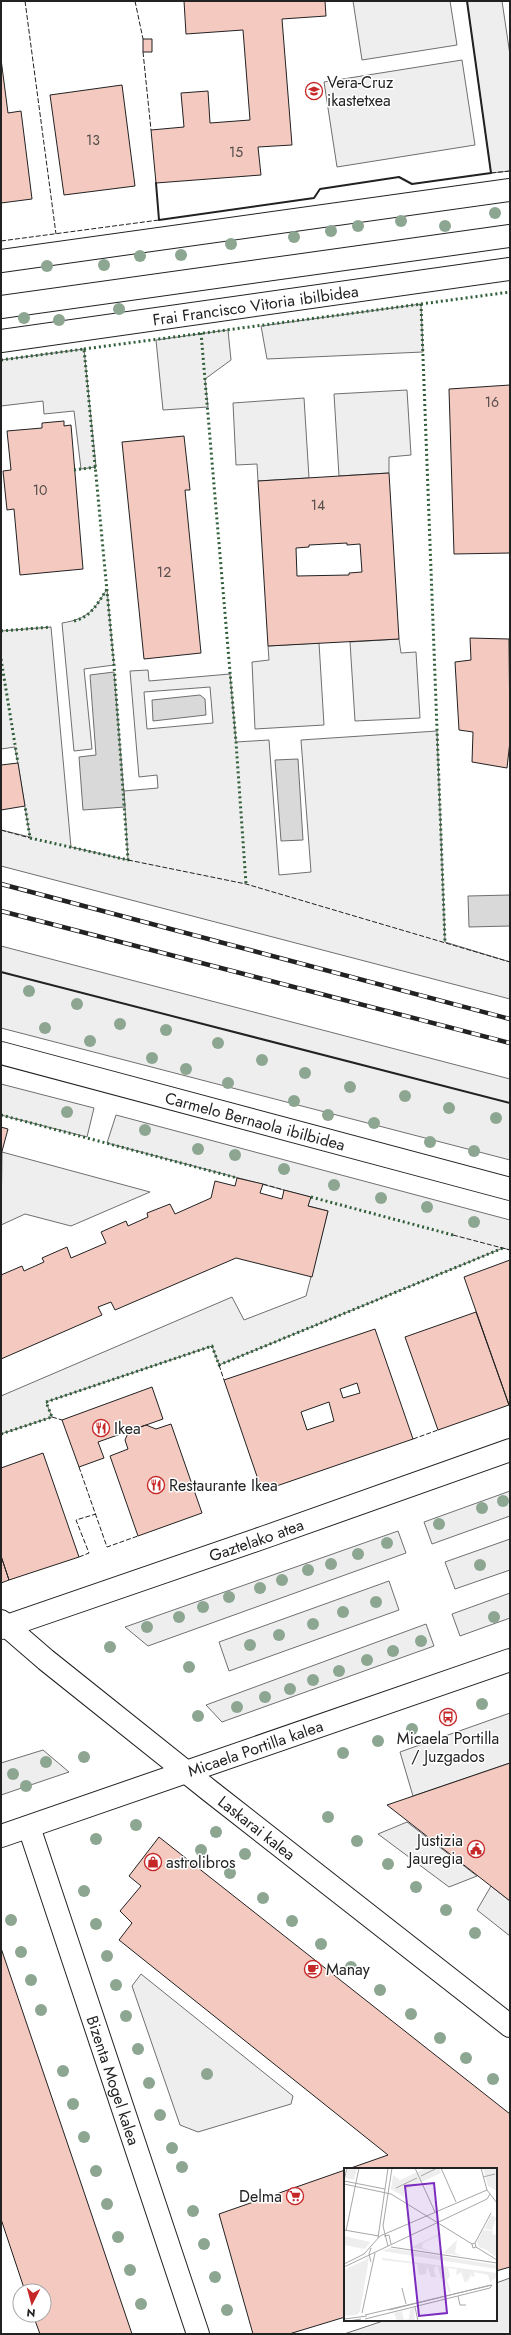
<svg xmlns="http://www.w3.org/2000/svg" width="511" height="2335" font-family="Jost,sans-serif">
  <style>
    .green { fill: #eee; stroke: #6f6f6f; fill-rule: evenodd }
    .water { fill: #d9d9d9; stroke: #6f6f6f }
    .building { fill: #f3c9c0; stroke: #222; fill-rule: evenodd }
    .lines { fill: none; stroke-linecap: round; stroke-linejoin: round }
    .minor-casing { stroke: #222; stroke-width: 24 }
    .major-casing { stroke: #222; stroke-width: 24 }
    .minor { stroke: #fff; stroke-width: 22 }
    .major { stroke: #fff; stroke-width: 22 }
    .rail-casing { stroke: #222; stroke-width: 4.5 }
    .rail { stroke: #fff; stroke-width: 3; stroke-dasharray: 9; stroke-linecap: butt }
    .hedge { stroke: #2f5e38; stroke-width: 3; stroke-dasharray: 2 3; stroke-linecap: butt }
    .fence { stroke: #222; stroke-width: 1; stroke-dasharray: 5 2; stroke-linecap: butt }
    .wall { stroke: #222; stroke-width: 2 }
    .tree { fill: #8da692 }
    .labels { text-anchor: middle; stroke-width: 3; stroke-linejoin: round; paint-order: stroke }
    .number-label { font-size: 14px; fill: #564c4a }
    .poi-label { font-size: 16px; fill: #222; stroke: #fff; text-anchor: start }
    .street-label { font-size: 16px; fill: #222; stroke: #fff }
    .inset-road { fill: none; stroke: #a7a7a7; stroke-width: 1 }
    .view { fill: #7b2cbf; fill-opacity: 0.15; stroke: #7b2cbf; stroke-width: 2 }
    .inset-edge { fill: none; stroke: #222; stroke-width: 2 }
  </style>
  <rect width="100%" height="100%" fill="#fff"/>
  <path class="green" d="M353 1H450L457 45 362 60Z
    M467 1H502L510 55V171L491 173Z
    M462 60 475 145 337 167 324 82Z
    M421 304 423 352 267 359 261 326Z
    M228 330 231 360 205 379 208 407 163 410 156 340Z
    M84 349 96 467 81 469 74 411 44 414 43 401 1 406V360Z
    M407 390 411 455 389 457V473L339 476 334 394Z
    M304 398 309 478 258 481 257 464 236 465 233 403Z
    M107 589 114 665 84 669 92 749 74 751 62 623C88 619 94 610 107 589Z
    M51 627 71 847 128 860 124 791 158 788 157 775 139 777 130 671 148 670 149 681 230 674 236 742 269 740 279 875 311 872 301 740 437 731 445 942 510 962V999L1 866V830L30 837 15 747 1 749V631ZM210 687 213 723 147 729 144 692Z
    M399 639 401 653 416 652 420 718 355 721 350 642Z
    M319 643 324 725 255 729 252 662 269 660 268 646Z
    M1 946 510 1079V1160L1 1028Z
    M1 1084 94 1108 87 1137 1 1115Z
    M116 1115 510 1220V1250L503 1248 219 1365 212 1346 46 1402 52 1417 1 1434V1396L232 1297 244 1320 306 1296 328 1211 308 1206 310 1197 107 1143Z
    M2 1152 150 1192 71 1226 25 1214 1 1225Z
    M510 1491V1516L432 1544 424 1522Z
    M398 1531 406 1553 148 1646 125 1627Z
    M510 1539V1570L455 1589 445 1562Z
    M389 1581 399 1610 229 1671 219 1642Z
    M510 1593V1618L460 1636 452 1614Z
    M426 1624 434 1646 222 1722 206 1705Z
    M510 1713V1763L413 1796 400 1752Z
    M43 1750 69 1772 1 1795V1763Z
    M407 1822 477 1876 449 1887 378 1834Z
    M491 1886 510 1901V1936L477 1910Z
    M141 1974 293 2096 291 2104 198 2132 180 2125 132 1986Z
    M510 2278V2334H344L386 2320H496V2283Z"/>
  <path class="water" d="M114 672 125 807 83 810 79 757 96 755 90 675Z
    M200 695 205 699 206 715 153 721 152 700Z
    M298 759 303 840 281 841 275 760Z
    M510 895V926L469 927 468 896Z"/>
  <path class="building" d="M184 1H325L326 16 282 19 292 145 258 147 261 175 156 183 151 130 184 127 181 93 208 91 210 123 250 120 243 30 186 34Z
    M143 39H152V52H143Z
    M1 59 8 113 21 111 32 199 1 203Z
    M122 85 135 186 64 195 50 95Z
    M510 385V553L454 554 449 389Z
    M64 421V426L71 425 83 569 20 575 14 509 7 510 3 471 11 470 7 431 42 428V423Z
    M184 436 190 490H185L201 653 144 659 122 442Z
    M389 473 399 639 268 646 258 481ZM347 543V545L360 544 362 572 349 573V575L297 576 296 548 309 547V545Z
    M470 638 509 639 510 741 507 768 472 762 473 732 459 730 455 662 471 660Z
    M18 763 25 806 1 810V765Z
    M1 1127 8 1129 1 1155Z
    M237 1178 263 1184 260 1193 282 1199 284 1190 311 1197 308 1206 328 1211 312 1277 236 1258 115 1310 111 1302 98 1307 102 1315 1 1359V1275L22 1266 24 1271 44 1262 42 1258 67 1247 71 1258 106 1243 101 1232 126 1221 128 1226 148 1217 147 1213 170 1204 175 1214 211 1198 215 1181 235 1186Z
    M510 1260V1405H509L464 1277Z
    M476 1312 509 1405 438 1430 405 1337Z
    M375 1329 413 1439 262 1491 224 1380ZM357 1383 360 1393 343 1398 340 1389ZM329 1402 334 1421 307 1430 301 1412Z
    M152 1387 163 1419 98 1442 104 1458 79 1467 62 1420Z
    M171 1424 202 1513 138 1536 110 1456 128 1449 125 1440 129 1431 146 1425 156 1429Z
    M43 1453 79 1557 9 1580 1 1556V1468Z
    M1 1556 9 1580 1 1583Z
    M510 1763V1901L387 1805Z
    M159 1837 510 2114V2267L496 2271V2169H348L388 2155 119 1940 132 1923 120 1911 141 1886 129 1876Z
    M1 1948 85 2195 132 2334H40L33 2315H44V2291H25L1 2219Z
    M345 2170V2317L289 2334H253L219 2214Z"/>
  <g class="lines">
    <g class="minor-casing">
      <g id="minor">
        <path d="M1 261 510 190"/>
        <path d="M1 307 510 236"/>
        <path id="s1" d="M1 341 510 269"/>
        <path id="s2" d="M1 1053 510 1189"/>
        <path id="s3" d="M1 1621 46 1660 210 1791 510 2026"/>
        <path id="s4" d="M29 1827 198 2334"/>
      </g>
    </g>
    <g class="major-casing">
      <g id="major">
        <path id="s5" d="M1 1628 265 1537 510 1450"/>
        <path id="s6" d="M1 1836 510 1660"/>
      </g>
    </g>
    <use href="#minor" class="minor"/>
    <use href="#major" class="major"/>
    <g class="rail-casing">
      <path id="rail" d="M1 884 510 1019
        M1 911 510 1043"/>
    </g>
    <use href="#rail" class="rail"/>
    <path class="hedge" d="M421 304 510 292
      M201 333 236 742 246 884
      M84 349 421 304 445 942
      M1 360 84 349 114 665 128 860 30 838 25 806
      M74 470 96 467
      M74 621C91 617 98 603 107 589
      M1 631 51 627
      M1 659 18 763
      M1 1115 237 1178
      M311 1197 453 1235
      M1 1434 52 1417 46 1402 212 1346 219 1365 503 1248"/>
    <path class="fence" d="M25 1 56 234
      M135 1 143 39
      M143 52 151 130
      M491 173 510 171
      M1 241 159 220
      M1 830 30 838
      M128 860 246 884 510 962
      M263 1184 284 1190
      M453 1235 510 1250
      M219 1365 224 1380
      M52 1417 62 1420
      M413 1439 438 1430
      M79 1467 107 1547 138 1536
      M79 1557 89 1553 76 1520 96 1514"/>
    <path class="wall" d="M156 183 159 220 314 198 320 189 399 177 412 184 491 173 467 1
      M1 972 510 1103"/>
  </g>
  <g class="tree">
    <circle cx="495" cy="213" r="6"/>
    <circle cx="401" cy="221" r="6"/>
    <circle cx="358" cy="226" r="6"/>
    <circle cx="445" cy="226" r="6"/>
    <circle cx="331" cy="231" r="6"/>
    <circle cx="294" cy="237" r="6"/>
    <circle cx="231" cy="244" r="6"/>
    <circle cx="181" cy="255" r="6"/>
    <circle cx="140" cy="256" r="6"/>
    <circle cx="104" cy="265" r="6"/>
    <circle cx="47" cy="266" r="6"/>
    <circle cx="119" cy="309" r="6"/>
    <circle cx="24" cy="318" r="6"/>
    <circle cx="59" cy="320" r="6"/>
    <circle cx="29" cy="991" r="6"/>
    <circle cx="77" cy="1004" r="6"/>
    <circle cx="120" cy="1024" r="6"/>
    <circle cx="45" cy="1028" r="6"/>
    <circle cx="166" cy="1030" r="6"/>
    <circle cx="90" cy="1041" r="6"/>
    <circle cx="218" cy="1043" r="6"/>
    <circle cx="152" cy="1058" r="6"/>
    <circle cx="262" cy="1060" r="6"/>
    <circle cx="186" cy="1069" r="6"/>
    <circle cx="305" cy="1073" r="6"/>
    <circle cx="228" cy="1083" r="6"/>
    <circle cx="350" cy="1087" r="6"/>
    <circle cx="405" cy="1096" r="6"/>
    <circle cx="294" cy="1101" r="6"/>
    <circle cx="449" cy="1108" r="6"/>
    <circle cx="67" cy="1112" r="6"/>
    <circle cx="328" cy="1115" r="6"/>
    <circle cx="496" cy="1118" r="6"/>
    <circle cx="374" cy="1123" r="6"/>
    <circle cx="145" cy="1130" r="6"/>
    <circle cx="430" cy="1142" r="6"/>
    <circle cx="198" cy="1149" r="6"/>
    <circle cx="474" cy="1151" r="6"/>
    <circle cx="235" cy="1155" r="6"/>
    <circle cx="284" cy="1169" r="6"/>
    <circle cx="334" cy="1185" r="6"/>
    <circle cx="381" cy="1198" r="6"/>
    <circle cx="427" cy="1207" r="6"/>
    <circle cx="474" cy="1222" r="6"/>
    <circle cx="503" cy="1501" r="6"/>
    <circle cx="482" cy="1508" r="6"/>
    <circle cx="439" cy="1524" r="6"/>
    <circle cx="387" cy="1543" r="6"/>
    <circle cx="358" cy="1554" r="6"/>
    <circle cx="331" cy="1564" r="6"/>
    <circle cx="480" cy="1565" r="6"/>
    <circle cx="308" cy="1570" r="6"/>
    <circle cx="282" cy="1580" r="6"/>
    <circle cx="260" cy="1588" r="6"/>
    <circle cx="229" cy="1597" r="6"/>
    <circle cx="376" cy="1602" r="6"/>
    <circle cx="203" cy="1607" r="6"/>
    <circle cx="343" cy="1612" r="6"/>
    <circle cx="179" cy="1617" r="6"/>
    <circle cx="494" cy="1617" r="6"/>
    <circle cx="313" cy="1624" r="6"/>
    <circle cx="147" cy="1627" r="6"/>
    <circle cx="279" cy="1635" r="6"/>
    <circle cx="421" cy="1641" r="6"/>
    <circle cx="250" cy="1645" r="6"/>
    <circle cx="110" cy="1647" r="6"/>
    <circle cx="393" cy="1651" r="6"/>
    <circle cx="367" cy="1660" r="6"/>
    <circle cx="189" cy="1667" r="6"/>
    <circle cx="339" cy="1671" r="6"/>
    <circle cx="313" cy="1680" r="6"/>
    <circle cx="290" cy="1689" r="6"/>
    <circle cx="265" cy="1697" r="6"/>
    <circle cx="482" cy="1704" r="6"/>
    <circle cx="237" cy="1707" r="6"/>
    <circle cx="198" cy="1716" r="6"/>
    <circle cx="446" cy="1717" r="6"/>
    <circle cx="412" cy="1729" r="6"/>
    <circle cx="378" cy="1741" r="6"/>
    <circle cx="343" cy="1753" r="6"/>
    <circle cx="84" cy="1757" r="6"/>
    <circle cx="46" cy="1762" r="6"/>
    <circle cx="13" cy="1774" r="6"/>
    <circle cx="26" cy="1786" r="6"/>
    <circle cx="328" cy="1817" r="6"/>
    <circle cx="136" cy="1825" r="6"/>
    <circle cx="216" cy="1832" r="6"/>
    <circle cx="96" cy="1839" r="6"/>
    <circle cx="357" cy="1841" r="6"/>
    <circle cx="201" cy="1850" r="6"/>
    <circle cx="245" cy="1854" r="6"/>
    <circle cx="388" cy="1864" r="6"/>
    <circle cx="230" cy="1873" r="6"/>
    <circle cx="416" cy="1887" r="6"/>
    <circle cx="84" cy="1891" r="6"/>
    <circle cx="263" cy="1898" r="6"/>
    <circle cx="446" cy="1910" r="6"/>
    <circle cx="11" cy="1920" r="6"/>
    <circle cx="292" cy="1921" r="6"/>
    <circle cx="96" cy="1924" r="6"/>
    <circle cx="475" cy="1933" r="6"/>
    <circle cx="321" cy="1944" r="6"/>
    <circle cx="21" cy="1952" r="6"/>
    <circle cx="107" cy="1956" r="6"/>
    <circle cx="351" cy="1967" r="6"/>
    <circle cx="31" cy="1980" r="6"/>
    <circle cx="116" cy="1985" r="6"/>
    <circle cx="380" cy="1990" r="6"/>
    <circle cx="41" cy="2010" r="6"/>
    <circle cx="411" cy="2014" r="6"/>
    <circle cx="126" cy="2016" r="6"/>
    <circle cx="440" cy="2038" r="6"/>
    <circle cx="138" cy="2049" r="6"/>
    <circle cx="466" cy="2058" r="6"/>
    <circle cx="63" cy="2071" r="6"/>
    <circle cx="207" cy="2074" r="6"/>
    <circle cx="493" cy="2079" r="6"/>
    <circle cx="149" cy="2083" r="6"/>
    <circle cx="73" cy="2104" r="6"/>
    <circle cx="160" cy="2115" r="6"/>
    <circle cx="84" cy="2137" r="6"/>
    <circle cx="172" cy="2148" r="6"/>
    <circle cx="182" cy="2167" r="6"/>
    <circle cx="96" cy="2171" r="6"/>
    <circle cx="107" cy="2204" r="6"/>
    <circle cx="193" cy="2211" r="6"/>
    <circle cx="118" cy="2237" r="6"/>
    <circle cx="204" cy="2244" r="6"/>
    <circle cx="130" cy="2270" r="6"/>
    <circle cx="215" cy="2277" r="6"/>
    <circle cx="141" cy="2304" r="6"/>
    <circle cx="227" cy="2310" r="6"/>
  </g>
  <defs>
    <g id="school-ring" transform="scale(0.9)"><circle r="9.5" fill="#fff" stroke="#c62828" stroke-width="1.5"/><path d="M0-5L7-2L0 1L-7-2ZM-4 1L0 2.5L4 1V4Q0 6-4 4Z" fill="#c62828"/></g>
    <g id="restaurant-ring" transform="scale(0.9)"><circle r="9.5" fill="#fff" stroke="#c62828" stroke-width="1.5"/><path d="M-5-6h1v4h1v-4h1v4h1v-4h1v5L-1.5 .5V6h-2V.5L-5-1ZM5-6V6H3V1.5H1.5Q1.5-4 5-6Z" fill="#c62828"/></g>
    <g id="bus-ring" transform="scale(0.9)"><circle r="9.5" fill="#fff" stroke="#c62828" stroke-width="1.5"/><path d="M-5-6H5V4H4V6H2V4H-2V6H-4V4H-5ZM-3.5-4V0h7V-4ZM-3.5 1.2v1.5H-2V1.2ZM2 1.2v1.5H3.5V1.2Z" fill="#c62828"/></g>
    <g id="civic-ring" transform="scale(0.9)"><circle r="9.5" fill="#fff" stroke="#c62828" stroke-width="1.5"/><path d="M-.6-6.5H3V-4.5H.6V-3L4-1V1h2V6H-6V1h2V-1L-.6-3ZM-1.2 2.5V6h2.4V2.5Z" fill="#c62828"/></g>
    <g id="shop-ring" transform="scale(0.9)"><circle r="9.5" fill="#fff" stroke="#c62828" stroke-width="1.5"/><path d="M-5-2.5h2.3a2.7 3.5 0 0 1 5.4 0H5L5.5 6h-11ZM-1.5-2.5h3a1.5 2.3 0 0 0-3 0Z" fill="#c62828"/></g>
    <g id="cafe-ring" transform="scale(0.9)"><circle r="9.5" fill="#fff" stroke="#c62828" stroke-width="1.5"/><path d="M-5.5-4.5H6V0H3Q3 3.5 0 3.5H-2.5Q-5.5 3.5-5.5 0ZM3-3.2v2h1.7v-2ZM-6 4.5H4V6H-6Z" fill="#c62828"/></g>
    <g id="supermarket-ring" transform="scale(0.9)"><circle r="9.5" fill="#fff" stroke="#c62828" stroke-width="1.5"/><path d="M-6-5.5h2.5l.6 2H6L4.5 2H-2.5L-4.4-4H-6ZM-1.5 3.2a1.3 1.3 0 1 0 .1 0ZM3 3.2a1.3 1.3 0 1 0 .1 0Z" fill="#c62828"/></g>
  </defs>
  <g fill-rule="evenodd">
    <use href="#school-ring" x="314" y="91"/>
    <use href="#restaurant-ring" x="101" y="1428"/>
    <use href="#restaurant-ring" x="156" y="1485"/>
    <use href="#bus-ring" x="448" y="1717"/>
    <use href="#civic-ring" x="476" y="1849"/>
    <use href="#shop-ring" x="153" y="1862"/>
    <use href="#cafe-ring" x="313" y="1969"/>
    <use href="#supermarket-ring" x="295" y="2196"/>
  </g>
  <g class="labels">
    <g class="number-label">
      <text x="93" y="145">13</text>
      <text x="236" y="157">15</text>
      <text x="492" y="407">16</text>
      <text x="40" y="495">10</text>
      <text x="318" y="510">14</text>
      <text x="164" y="577">12</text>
    </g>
    <g class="poi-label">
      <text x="327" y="88">Vera-Cruz<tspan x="327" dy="18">ikastetxea</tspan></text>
      <text x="114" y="1434">Ikea</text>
      <text x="169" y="1491">Restaurante Ikea</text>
      <text x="448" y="1744" text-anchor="middle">Micaela Portilla<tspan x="448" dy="18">/ Juzgados</tspan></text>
      <text x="463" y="1846" text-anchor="end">Justizia<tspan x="463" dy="18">Jauregia</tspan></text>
      <text x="166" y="1868">astrolibros</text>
      <text x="326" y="1975">Manay</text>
      <text x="282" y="2202" text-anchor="end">Delma</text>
    </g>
    <g class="street-label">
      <text dy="6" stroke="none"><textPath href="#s1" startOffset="257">Frai Francisco Vitoria ibilbidea</textPath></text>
      <text dy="6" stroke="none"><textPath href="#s2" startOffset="263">Carmelo Bernaola ibilbidea</textPath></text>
      <text dy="6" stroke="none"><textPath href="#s5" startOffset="270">Gaztelako atea</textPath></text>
      <text dy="6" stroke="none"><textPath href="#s6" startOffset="269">Micaela Portilla kalea</textPath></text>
      <text dy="6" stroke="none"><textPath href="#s3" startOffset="329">Laskarai kalea</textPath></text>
      <text dy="6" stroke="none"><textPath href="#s4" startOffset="267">Bizenta Mogel kalea</textPath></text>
    </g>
  </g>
  <g transform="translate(344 2168)">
    <rect width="153" height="153" fill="#fff"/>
    <path d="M4 0H13L10 12 2 10ZM82 0H95L97 5 60 22V29L47 21 49 7 56 12ZM139 0H153V23L144 18ZM147 47 152 50 148 62 140 61ZM139 62 149 63 148 66 153 67V90L143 82 135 79 133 74ZM97 65 98 66 79 75 78 80 90 84 61 78 68 79ZM0 68 26 74 21 81 0 77ZM113 72 111 85 118 88 92 84H100ZM45 80 153 97V101L38 83ZM31 89 153 105V109L146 114 144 107 130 104 131 109 127 108 128 104 123 116 124 111 121 115 117 104 115 106 112 107 113 101 104 100 106 108 103 112 107 124 105 125 100 110 97 111 94 99 91 98 90 103 92 109H87L83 98 82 106 75 107 73 96 38 92V90ZM25 90 16 143 13 147 0 148V102ZM70 140 71 153H53L50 145 58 143 60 152 65 151 66 141Z" fill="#eee"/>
    <path class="inset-road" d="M71 0 91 44M97 0 112 34M137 0 143 22 153 35M77 8 93 0M139 9 151 6M0 13 41 21M0 13 3 0M0 16 47 26 128 76 131 75 132 79 129 80 128 76M52 20 73 10M0 62 35 68M2 63 15 0M40 68 45 67 47 76M34 70 44 0M131 75 147 45M44 78 39 58 48 0M47 79 153 95M132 79 153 92M27 80 25 86 27 94M0 96 20 86 36 68 143 22M0 99 143 31 146 26M58 120 62 136M114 128 116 137H122M71 139 74 153M45 142 147 117M18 145 31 85M0 151 23 148M21 151 146 120 148 117 21 147M5 153 17 151"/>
    <path class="view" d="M90 15 103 145 75 148 61 18Z"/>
    <rect width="153" height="153" class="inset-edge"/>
  </g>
  <rect width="511" height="2335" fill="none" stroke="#222222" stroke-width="4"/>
  <g transform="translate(32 2303) rotate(186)"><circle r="19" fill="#ffffff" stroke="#a7a7a7"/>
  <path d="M0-3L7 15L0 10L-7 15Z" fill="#c62828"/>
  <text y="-6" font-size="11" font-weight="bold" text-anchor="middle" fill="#222222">N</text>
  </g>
</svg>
